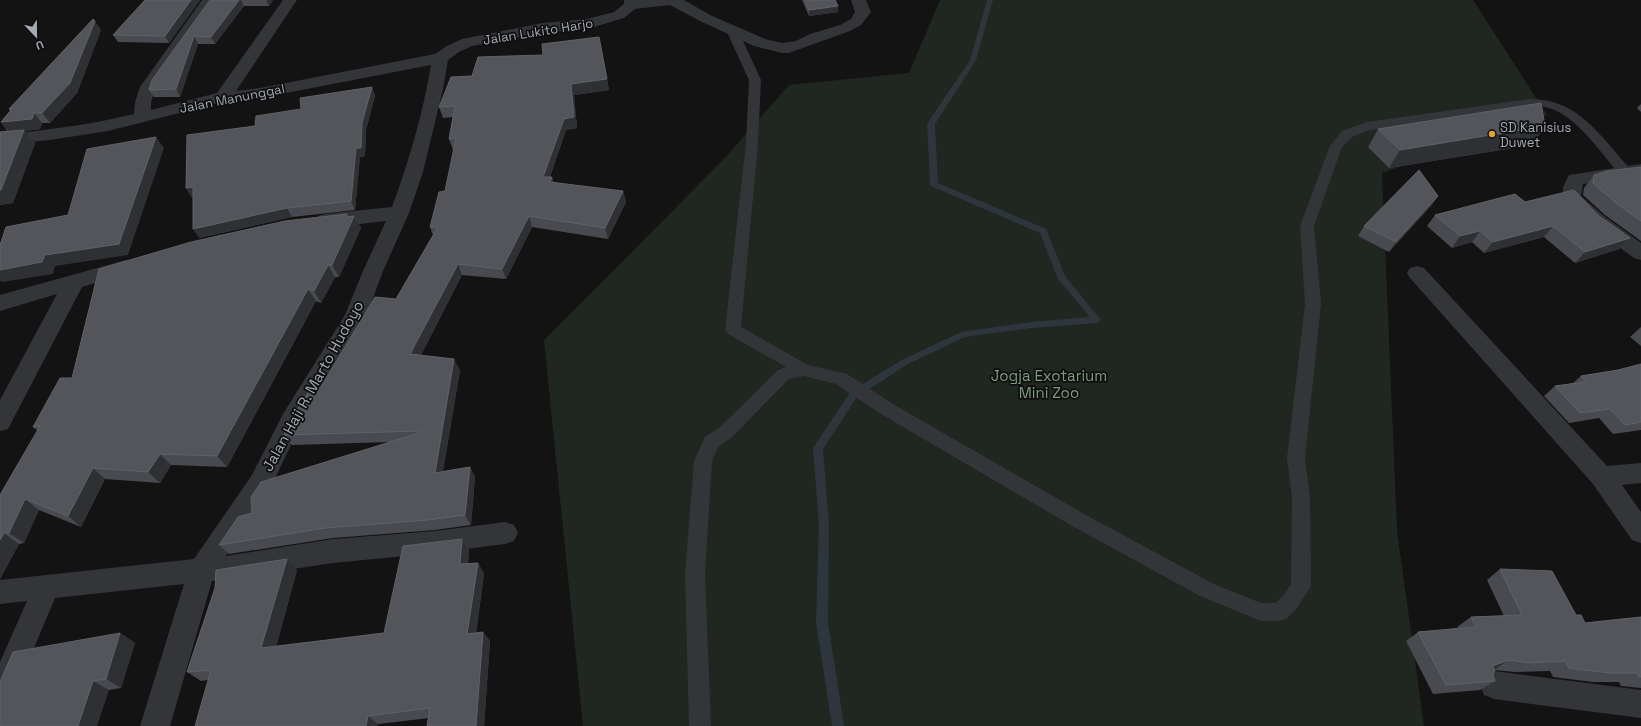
<svg xmlns="http://www.w3.org/2000/svg" width="1641" height="726" font-family="'Space Grotesk',sans-serif">
  <style>
    .green { fill: #1f2720 }
    .lines { fill: none; stroke-linecap: round; stroke-linejoin: round }
    .stream { fill: #2d363c; fill-rule: evenodd }
    .service { fill: #343539; fill-rule: evenodd }
    .minor { fill: #343539; fill-rule: evenodd }
    .wall { fill: #494a4f }
    .shaded-wall { fill: #2f3033 }
    .building { fill: #53555a; stroke: #606268 }
    .poi-dot { fill: #e6a039; stroke: #0e0e0f; stroke-width: 1.5 }
    .labels { text-anchor: middle; stroke-width: 3.5; stroke-linejoin: round; paint-order: stroke }
    .far-street-label { font-size: 13px; fill: #a5abb4; stroke: #0e0e0f }
    .far-poi-label { font-size: 13px; fill: #a5abb4; stroke: #0e0e0f; text-anchor: start }
    .park-label { font-size: 15px; fill: #7d9e7d; stroke: #0e0e0f }
    .street-label { font-size: 15px; fill: #a5abb4; stroke: #0e0e0f }
  </style>
  <rect width="100%" height="100%" fill="#131314"/>
  <path class="green" d="M940 0H1473L1547 115 1382 173 1397 531 1424 726H583L544 340 725 158 789 85 909 73Z"/>
  <g class="lines">
    <path class="stream" d="M987 0H993L976 60 935 124 938 183 1046 229 1065 276 1101 320 1097 323 1031 328 965 337 908 364 857 397 823 449 829 525 828 622 844 726H832L816 622 819 525 813 448 851 391 902 360 961 332 1031 322 1090 317 1058 279 1040 233 931 186 930 184 927 124 970 60Z"/>
    <path class="service" d="M732 27 738 30 761 80 758 143 741 327 808 365 847 374 893 404 1086 515 1214 584 1261 603H1275L1283 596 1291 584 1292 497 1287 458 1305 304 1300 226 1330 146 1342 131 1367 122 1529 99C1568 99 1588 120 1612 148 1618 156 1626 163 1632 172L1630 175 1625 176 1620 175C1601 153 1575 113 1545 107 1540 106 1534 107 1529 107L1370 130 1352 137 1342 147 1314 226 1321 304 1305 458 1310 497 1311 586 1297 608 1286 619 1279 621H1261L1200 596 1074 527 881 414 836 384 804 376 789 379 731 438 718 447 712 461 705 574 711 726H689L685 574 694 461 705 437 719 428 778 370 786 367 728 334 725 330 746 143 749 80 726 30Z"/>
    <path class="minor" d="M202 0H217L156 87 151 102V110L217 93 283 0H297L236 91 260 88 435 54 447 46 462 39 543 23 587 19 614 12 624 4V0H684L710 15 765 39 782 43 796 41 810 34 840 25 851 19 855 12 851 0H866L871 12 861 25 850 31 789 53H782L754 46 700 21 670 5 635 9 624 18 587 29 543 33 472 46 459 52 448 60 443 89 423 172 409 213 383 271 366 317 300 426 270 489 226 556 333 539 435 531 505 522 514 525 518 533 514 541 505 544 435 553 333 563 212 581 170 726H140L184 584 55 598 10 705 0 709V662L27 601 0 604V580L194 559 252 475 283 414 345 315 363 271 386 221 325 228 318 226 315 221 318 216 325 214 392 207C409 161 423 113 431 65L260 98 223 102 108 131 50 140 0 145V135C45 130 90 125 134 114L135 102 140 87Z
      M1641 164V176L1583 184 1581 196 1604 216 1641 243V260L1634 258 1590 226 1563 198V187L1569 175Z
      M126 260 133 262 136 267 133 272 82 287 8 429 0 431V400L57 294 0 311V295Z
      M1417 266 1424 268 1607 466 1641 463V483L1622 485 1641 512V543L1632 540 1593 484 1410 278 1407 273 1410 268Z
      M1494 671 1641 690V718L1494 699 1484 695 1480 685 1484 675Z"/>
  </g>
  <path class="wall" d="M145 0H200L169 43 118 42 113 35Z
    M210 0H273L269 6H244L215 44H198L180 97H154L149 90Z
    M802 0H835L838 6V12L809 16Z
    M101 30 77 93 50 123H42L40 129 25 131 35 143 13 203 0 205V132H8L1 122 10 111 9 109Z
    M601 48 609 90 574 95 577 128 566 130 550 177H552L554 183 623 191 626 202 608 239 532 227 506 279 462 275 421 355 460 370 443 471 470 467 475 477 471 525 435 530 333 538 229 554 219 545 252 513 389 442 292 445 284 435 322 385 396 299 433 235 430 227 445 191 454 150H453L449 139 453 117 443 118 439 107 472 76 543 55Z
    M372 87 375 96 366 130 365 156 360 157 355 210 292 217 199 238 193 197H191L255 126 301 109Z
    M1641 104V112L1637 108Z
    M1545 126 1532 145 1389 168 1368 147 1378 129Z
    M1641 167V241L1605 215 1583 195 1584 188 1594 175Z
    M1438 196 1431 206 1389 252 1358 236 1364 226Z
    M1525 202 1599 216 1630 238 1619 249 1575 263 1544 237 1484 253 1472 242 1452 248 1427 226 1435 215Z
    M347 214 349 217 354 216 361 228 339 277H335L321 303 316 301 227 467 171 465 160 483 105 479 81 527 39 510 24 543 19 544 0 579V495L38 431 33 427 72 378Z
    M1641 327V346L1630 337Z
    M1641 364V430L1613 434 1599 418 1569 423 1544 396 1555 386 1573 383 1581 376 1618 370Z
    M462 539 469 550 468 564 478 563 484 574 476 633 483 632 490 641 484 726H427L429 718 378 724 208 680 201 681 187 672 215 588 297 570 276 647 384 633Z
    M1500 569 1576 615 1585 623 1641 617V688L1621 686 1619 682H1593L1553 677 1550 671 1515 672 1495 670 1493 675 1495 681 1480 690 1433 694 1406 641 1418 632 1458 628 1457 627 1471 617 1504 616 1487 580Z
    M120 633 135 643 121 688 109 690 0 726Z"/>
  <path class="shaded-wall" d="M191 0H200L169 43 165 36Z
    M239 0H241L244 6 215 44 211 37Z
    M266 0H273L269 6Z
    M838 6V12L809 16V10Z
    M95 21 101 30 77 93 50 123 42 113Z
    M194 36 198 44 180 97 176 89Z
    M601 48 609 90 574 95 577 128 566 130 546 188 543 177 564 119 571 84Z
    M372 87 375 96 366 130 365 156 360 157 355 210 351 201 356 148Z
    M34 113 42 123 40 129 25 131 35 143 13 203 0 205V190L9 132 1 122Z
    M1545 126 1532 145 1389 168 1400 150Z
    M156 137 164 148 128 255 55 266 53 274 2 282 0 281V270L45 255Z
    M552 177 556 188 550 182Z
    M193 187 198 195 191 197 186 188Z
    M623 191 626 202 608 239 605 228Z
    M1438 196 1431 206 1389 252 1396 242Z
    M287 208 292 217 199 238 193 229Z
    M347 214 352 222 354 216 361 228 339 277 332 265Z
    M529 216 532 227 506 279 502 269Z
    M1553 226 1544 237 1484 253 1493 242Z
    M1480 231 1472 242 1452 248 1460 236Z
    M1630 238 1619 249 1575 263 1585 252Z
    M458 264 462 275 416 365 410 354Z
    M328 265 335 277 321 303 314 291Z
    M308 289 316 301 227 467 217 456Z
    M454 359 460 370 441 482 435 473Z
    M160 454 171 465 160 483 148 472Z
    M470 467 475 477 471 525 465 515Z
    M93 468 105 479 81 527 68 516Z
    M25 499 39 510 24 543 9 533Z
    M4 533 19 544 0 579V540Z
    M462 539 469 550 467 575 460 564Z
    M287 559 297 570 273 658 261 648Z
    M478 563 484 574 474 644 467 634Z
    M483 632 490 641 484 726H476Z
    M120 633 135 643 121 688 106 679Z
    M1509 660 1494 670 1483 674 1498 664Z
    M93 681 109 690 97 726H78Z
    M368 716 378 724V726H366Z"/>
  <path class="building" d="M145 0H191L165 36 113 35Z
    M210 0H239L211 37 194 36 176 89 149 90 152 80Z
    M805 0H835L838 6 809 10Z
    M93 19 95 21 70 83 42 113H34L32 119 1 122 12 109H9Z
    M599 37 607 79 571 84 574 117 564 119 543 177H552L550 182 623 191 605 228 529 216 502 269 458 264 410 354 454 359 435 473 470 467 465 515 428 520 325 528 219 545 238 517 252 513 251 497 261 482 419 433V431L284 435 293 416 313 385H322L375 297 396 299 438 227H430L439 192 445 191 456 138 449 139 455 106 439 107 451 77 472 76 478 57 543 55 542 44Z
    M372 87 362 122 361 148H356L351 201 287 208 193 229V187L186 188 187 135 255 126 256 116 301 109 300 98Z
    M1541 103 1545 126 1400 150 1378 129Z
    M24 130 1 190H0V132Z
    M156 137 119 244 45 255 42 262 0 270V245L6 227 68 215 87 149Z
    M1641 167V221L1616 203 1593 183 1594 175 1607 171Z
    M1419 170 1438 196 1396 242 1364 226Z
    M1574 190 1599 216 1630 238 1585 252 1553 226 1493 242 1480 231 1460 236 1435 215 1515 194 1525 202Z
    M347 214V217L354 216 332 265H328L314 291 308 289 217 456 160 454 148 472 93 468 68 516 25 499 9 533H4L0 540V495L40 426 33 427 60 378H72L99 269 191 242 285 221Z
    M1641 364V422L1625 425 1610 409 1580 413 1555 386 1586 382 1581 376 1618 370Z
    M462 539 460 564 478 563 467 634 483 632 476 726H427L430 708 368 716 366 726H195L211 670 187 672 215 588 216 570 287 559 261 648 384 633 403 546Z
    M1500 569 1552 571 1576 615H1581L1585 623 1641 617V677H1639L1636 673H1610L1569 668 1565 661 1530 663 1509 660 1498 664 1492 665 1495 670 1493 675 1495 681 1446 685 1418 632 1476 627 1471 617 1522 615Z
    M120 633 106 679 93 681 78 726H0V682L13 652Z"/>
  <circle class="poi-dot" cx="1492" cy="134" r="4"/>
  <g class="labels">
    <g class="far-street-label">
      <text transform="translate(538 31) rotate(-9)" y="5">Jalan Lukito Harjo</text>
      <text transform="translate(232 98) rotate(-11)" y="5">Jalan Manunggal</text>
    </g>
    <g class="far-poi-label">
      <text x="1500" y="132">SD Kanisius<tspan x="1500" dy="15">Duwet</tspan></text>
    </g>
    <g class="park-label">
      <text x="1049" y="381">Jogja Exotarium<tspan x="1049" dy="17">Mini Zoo</tspan></text>
    </g>
    <g class="street-label">
      <text transform="translate(313 386) rotate(-61)" y="5">Jalan Haji R. Marto Hudoyo</text>
    </g>
  </g>
  <g transform="translate(36 36) rotate(158)" stroke="#0e0e0f" stroke-width="3" paint-order="stroke">
  <path d="M0-3L7 15L0 10L-7 15Z" fill="#a5abb4"/>
  <text y="-6" font-size="11" font-weight="bold" text-anchor="middle" fill="#a5abb4">U</text>
  </g>
</svg>
